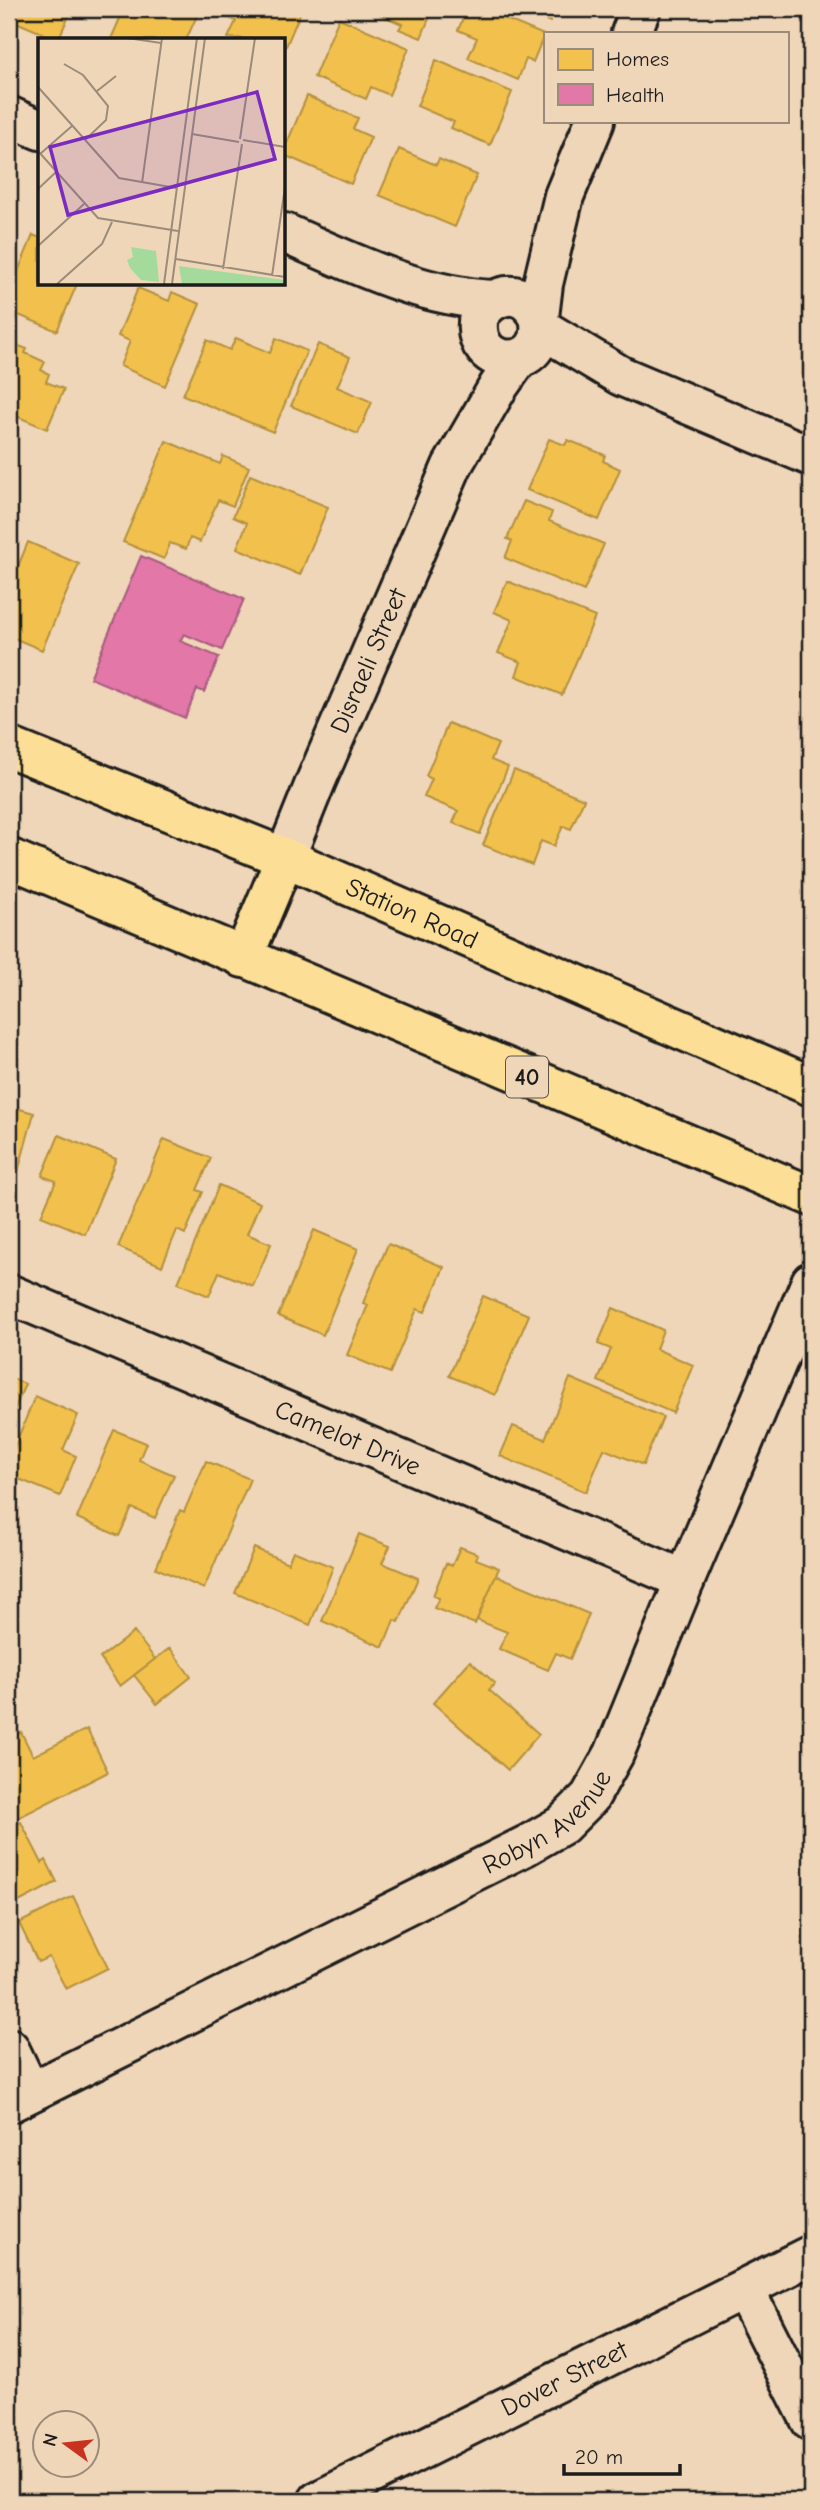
<svg xmlns="http://www.w3.org/2000/svg" width="820" height="2510" font-family="'Comic Neue',sans-serif">
  <style>
    .homes { fill: #f2c14e; stroke: #b2903f; stroke-width: 2 }
    .health { fill: #e377a8; stroke: #a75c7e; stroke-width: 2 }
    .lines { fill: none; stroke-linecap: round; stroke-linejoin: round }
    .minor-casing { stroke: #1c1c1c; stroke-width: 44 }
    .major-casing { stroke: #1c1c1c; stroke-width: 44 }
    .minor { stroke: #f0d6b8; stroke-width: 38 }
    .major { stroke: #fcde96; stroke-width: 38 }
    .labels { text-anchor: middle; stroke-width: 7; stroke-linejoin: round; paint-order: stroke }
    .shield { fill: #f0d6b8; stroke: #5c544b; stroke-width: 2 }
    .shield-label { font-size: 24px; font-weight: bold; fill: #1c1c1c }
    .street-label { font-size: 26px; fill: #1c1c1c; stroke: #f0d6b8 }
    .inset-road { fill: none; stroke: #9b8c7a; stroke-width: 2 }
    .view { fill: #7b2cbf; fill-opacity: 0.15; stroke: #7b2cbf; stroke-width: 3.5 }
    .inset-edge { fill: none; stroke: #1c1c1c; stroke-width: 3.5 }
  </style>
  <rect width="100%" height="100%" fill="#f0d6b8"/>
  <filter id="ink" filterUnits="userSpaceOnUse"><feTurbulence type="fractalNoise" baseFrequency=".0143" numOctaves="2"/><feDisplacementMap in="SourceGraphic" scale="14" xChannelSelector="R" yChannelSelector="G"/><feConvolveMatrix kernelMatrix="1 2 1 2 8 2 1 2 1" color-interpolation-filters="sRGB"/></filter>
  <g filter="url(#ink)">
    <path class="homes" d="M9 9H72L58 40 9 19Z
      M124 9H200L186 40H114L111 39Z
      M233 9H302L284 51V40L228 38 236 21 229 18Z
      M367 9H433L421 38 399 29 402 24Z
      M467 9H482L544 35 533 62 526 59 518 80 468 58 477 38 458 30Z
      M520 9H555L550 22Z
      M339 18 409 48 389 95 371 87 366 99 314 77Z
      M436 60 512 92 490 145 451 128 454 122 417 106Z
      M307 96 358 118 353 129 371 137 351 184 284 155V150Z
      M399 149 436 165 439 159 477 175 455 227 379 195Z
      M33 235 40 238V284H77L57 331 9 311V293Z
      M138 288 169 301 172 292 200 304 165 386 120 366 130 341 118 336Z
      M236 338 270 353 276 338 307 351 273 432 183 395 207 340 230 350Z
      M9 342 27 349 25 353 45 362 41 370 49 374 46 382 64 389 47 429 9 413Z
      M318 344 350 357 337 387 372 402 358 434 291 406Z
      M549 439 565 445 568 440 605 455 603 461 620 469 599 520 527 490Z
      M166 441 220 464 223 456 249 467 233 506 218 500 200 542 190 538 186 549 170 543 164 559 123 542Z
      M250 475 328 507 300 575 237 548 247 523 233 517Z
      M524 501 552 512 549 521 604 544 584 591 505 558 512 541 507 539Z
      M28 542 79 564 42 650 9 636V588Z
      M507 581 595 617 562 695 516 676 521 662 498 653 512 620 494 612Z
      M448 723 498 744 491 760 508 767 480 834 453 823 458 811 424 797 432 779 426 776Z
      M514 770 584 799 571 829 563 826 554 846 541 841 532 865 483 845Z
      M9 1106 34 1113 9 1205Z
      M59 1135 116 1159 85 1234 41 1216 56 1181 42 1176Z
      M164 1139 211 1158 197 1190 203 1192 185 1234 177 1230 162 1266 118 1247Z
      M219 1185 260 1203 247 1234 271 1244 253 1286 219 1272 209 1296 178 1283Z
      M314 1230 358 1249 323 1335 278 1316Z
      M388 1244 444 1267 425 1312 417 1309 390 1373 347 1355 368 1305 363 1303Z
      M483 1296 529 1315 495 1395 449 1376Z
      M613 1308 663 1330 656 1349 693 1365 673 1413 598 1381 611 1349 598 1344Z
      M9 1377 25 1384 9 1423Z
      M570 1378 663 1417 643 1465 604 1449 586 1492 500 1456 513 1426 545 1439Z
      M35 1396 78 1415 63 1450 76 1456 60 1496 9 1475V1460Z
      M114 1430 146 1443 139 1460 174 1475 155 1518 132 1508 119 1536 77 1518Z
      M206 1461 250 1479 204 1589 156 1568 180 1510 184 1512Z
      M359 1534 390 1546 382 1563 418 1578 399 1622 394 1620 383 1647 322 1621Z
      M460 1547 478 1554 476 1559 499 1568 475 1624 434 1608 439 1598 433 1596 446 1563 452 1566Z
      M254 1548 288 1563 293 1551 333 1567 310 1625 235 1593Z
      M496 1575 589 1614 570 1659 556 1653 548 1670 499 1649 507 1632 477 1620Z
      M134 1632 155 1659 120 1686 100 1658Z
      M170 1648 191 1677 157 1704 134 1675Z
      M470 1661 495 1683 489 1690 539 1734 508 1770 433 1703Z
      M87 1729 108 1772 10 1822 9 1739 21 1732 33 1756Z
      M21 1822 42 1863 46 1860 57 1882 9 1907V1828Z
      M73 1896 108 1968 66 1989 49 1957 38 1962 19 1923Z"/>
    <path class="health" d="M141 556 244 599 222 650 184 634 180 641 219 657 204 692 197 689 185 718 90 678Z"/>
    <g class="lines">
      <g class="minor-casing">
        <g id="minor">
          <path d="M631 33 641 9"/>
          <path d="M9 116 40 130"/>
          <path d="M284 233C351 262 419 297 494 300"/>
          <path d="M539 317C524 288 497 290 479 315 467 375 552 373 539 317L543 284 564 196 595 121"/>
          <path d="M541 328 621 376 811 456"/>
          <path id="s1" d="M285 858 316 781 452 466 498 387 518 359"/>
          <path id="s2" d="M9 1294 685 1580"/>
          <path d="M9 2048 30 2092"/>
          <path id="s3" d="M9 2103 527 1845 562 1825 590 1797 614 1754 685 1580 811 1282"/>
          <path d="M744 2289 811 2421"/>
          <path id="s4" d="M318 2501 811 2255"/>
        </g>
      </g>
      <g class="major-casing">
        <g id="major">
          <path id="s5" d="M9 747 285 858 811 1086"/>
          <path d="M9 858 811 1196"/>
          <path d="M243 958 285 858"/>
        </g>
      </g>
      <use href="#minor" class="minor"/>
      <use href="#major" class="major"/>
    </g>
  </g>
  <g class="labels">
    <rect class="shield" x="506" y="1056.5" width="42" height="41" rx="5"/>
    <g class="shield-label">
      <text x="527" y="1085">40</text>
    </g>
    <g class="street-label">
      <text dy="9" stroke="none"><textPath href="#s1" startOffset="214">Disraeli Street</textPath></text>
      <text dy="9" stroke="none"><textPath href="#s5" startOffset="436">Station Road</textPath></text>
      <text dy="9" stroke="none"><textPath href="#s2" startOffset="368">Camelot Drive</textPath></text>
      <text dy="9" stroke="none"><textPath href="#s3" startOffset="609">Robyn Avenue</textPath></text>
      <text dy="9" stroke="none"><textPath href="#s4" startOffset="275">Dover Street</textPath></text>
    </g>
  </g>
  <g transform="translate(38 38)">
    <rect width="247" height="247" fill="#f0d6b8"/>
    <path d="M93 209 118 213 121 244 103 242 92 230 89 222 95 219ZM141 228 247 242V246H144Z" fill="#a5da9d"/>
    <path class="inset-road" d="M89 0 123 5M26 26 45 37 70 68 68 82 47 102M0 49 81 140 138 150M59 53 78 38M154 96 201 104M202 101 217 0M205 102 247 109M0 113 60 180 140 193M2 116 34 88M104 145 124 0M0 151 18 134M0 208 46 166M138 221 247 239M185 231 204 106M234 238 247 149M19 246 64 206 74 184M126 246 159 0M134 246 167 0"/>
    <path class="view" d="M219 54 237 121 30 177 12 109Z"/>
    <rect width="247" height="247" class="inset-edge"/>
  </g>
  <rect width="820" height="2510" fill="none" stroke="#f0d6b8" stroke-width="35"/>
  <rect x="18" y="18" width="785" height="2475" fill="none" stroke="#1c1c1c" stroke-width="2.5" filter="url(#ink)"/>
  <rect x="544" y="32" width="245" height="91" fill="#f0d6b8" stroke="#9b8c7a" stroke-width="2"/>
  <rect x="558" y="49" width="35" height="21" fill="#f2c14e" stroke="#9b8c7a" stroke-width="2"/>
  <text x="606" y="66" font-size="21" fill="#1c1c1c">Homes</text>
  <rect x="558" y="84" width="35" height="21" fill="#e377a8" stroke="#9b8c7a" stroke-width="2"/>
  <text x="606" y="102" font-size="21" fill="#1c1c1c">Health</text>
  <g transform="translate(66 2444) rotate(285)"><circle r="33" fill="#f0d6b8" stroke="#9b8c7a" stroke-width="2"/>
  <path d="M0-5L12 26L0 18L-12 26Z" fill="#c8321e"/>
  <text y="-10" font-size="19" font-weight="bold" text-anchor="middle" fill="#1c1c1c">N</text>
  </g>
  <path d="M564 2464v10h116v-10" fill="none" stroke="#1c1c1c" stroke-width="3.5"/>
  <text x="575" y="2464" font-size="21" fill="#1c1c1c" stroke="#f0d6b8" stroke-width="5" paint-order="stroke">20 m</text>
</svg>
